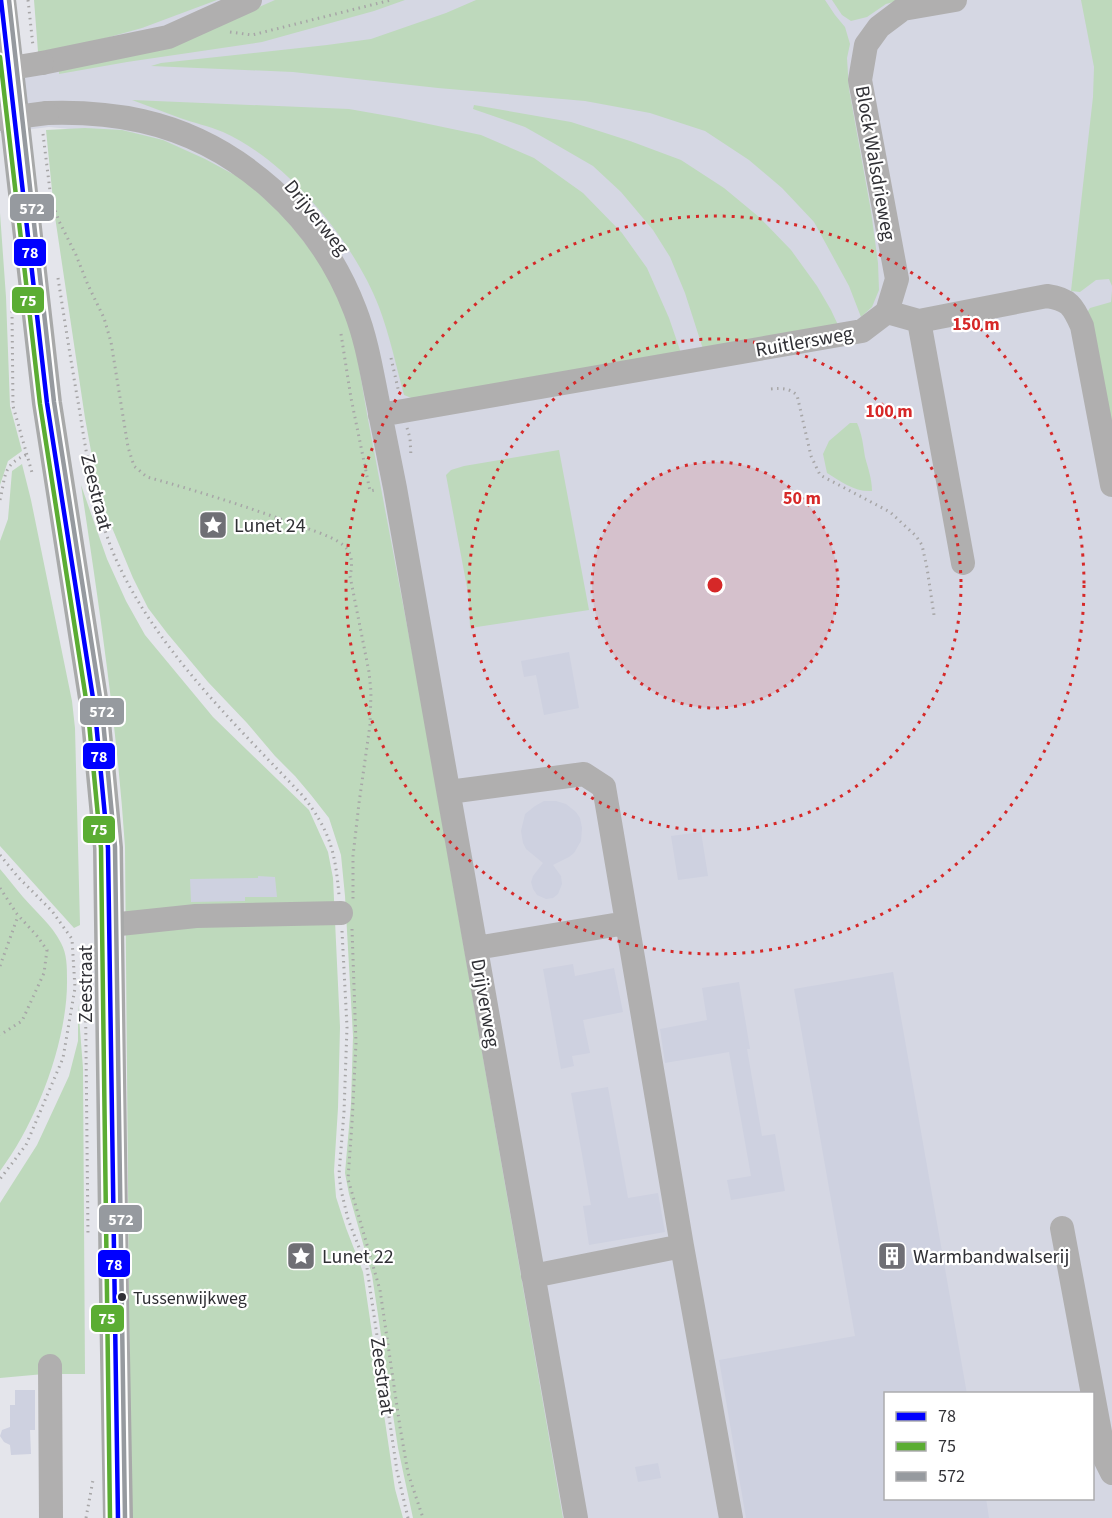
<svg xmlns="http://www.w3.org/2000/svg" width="1112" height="1518" font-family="'Source Sans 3',sans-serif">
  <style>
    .built { fill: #d5d7e3; fill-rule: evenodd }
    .green { fill: #bed9bc }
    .building { fill: #ced1e0 }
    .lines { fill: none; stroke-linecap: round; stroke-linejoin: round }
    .path { stroke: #a7a6a7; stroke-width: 3; stroke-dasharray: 1.5 4.5; stroke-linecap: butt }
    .minor { stroke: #b0afaf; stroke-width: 24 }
    .major { stroke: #a8a9a9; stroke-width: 30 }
    .minor-bridge { stroke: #b0afaf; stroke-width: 24 }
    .bus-1-casing { stroke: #fff; stroke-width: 9 }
    .bus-2-casing { stroke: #fff; stroke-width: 9 }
    .bus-3-casing { stroke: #fff; stroke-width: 9 }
    .bus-1 { stroke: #00f; stroke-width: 4.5 }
    .bus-2 { stroke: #5bad33; stroke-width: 4.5 }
    .bus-3 { stroke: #969a9f; stroke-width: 4.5 }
    .ring { fill: none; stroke: #d62828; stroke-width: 3; stroke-dasharray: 3 6 }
    .bus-dot { fill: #303035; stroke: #fff; stroke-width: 2 }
    .labels { text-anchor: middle; stroke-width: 4.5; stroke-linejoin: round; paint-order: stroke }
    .bus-label { font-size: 18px; fill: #303035; stroke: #fff; text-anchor: start }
    .street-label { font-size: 20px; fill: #303035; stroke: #fff }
    .poi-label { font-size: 20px; fill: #303035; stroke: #fff; text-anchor: start }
    .centre { fill: #d62828; stroke: #fff; stroke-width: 3 }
    .ring-label { font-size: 18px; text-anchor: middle; font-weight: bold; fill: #d62828; stroke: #fff; stroke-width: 4.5; stroke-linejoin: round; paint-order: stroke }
    .line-badge { stroke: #fff; stroke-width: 2 }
    .badge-label { font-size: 16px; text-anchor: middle; font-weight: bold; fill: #fff }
  </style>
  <rect width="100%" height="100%" fill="#e4e5eb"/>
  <path class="built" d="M171 0H1112V1518H554L113 133 49 127 0 133V59L41 54ZM886 1394H1092V1498H886Z"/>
  <path class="green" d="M34 0H217L142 28 88 43 38 52Z
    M275 0H405L374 11 262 42 127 62 59 74V69L166 48Z
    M476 0H825L835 15 845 27 850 44 847 58 849 89 871 211 878 263 879 290 872 307 861 317 849 286 814 222 782 188 749 160 705 131 650 113 585 101 438 88 293 72 151 66 161 63 327 45 371 39 446 13Z
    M832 0H901L886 4 867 17 851 21 842 15Z
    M1081 0H1112V286L1109 279 1096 280 1080 292 1071 291 1093 97 1094 67Z
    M132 100 349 109 400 118 481 135 534 158 583 193 622 233 647 268 669 318 681 353 414 399 404 395C396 366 390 336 379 307 354 242 288 161 223 132 209 126 194 123 180 118 164 112 148 106 132 100Z
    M474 105 571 122 630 141 681 160 724 188 759 217 791 250 817 286 831 310 838 325 703 349 685 293 670 257 653 230 621 192 593 166 555 144 525 127 473 109Z
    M85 128 122 130 163 140 205 159 244 180 285 217 328 273 351 320 367 414 419 689 563 1518H413L398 1448 372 1275 349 1194 345 1173 351 1104 353 1036 345 896 341 855 329 818 311 795 295 776 275 756 247 723 208 682 167 633 148 608 133 578 103 506 93 462 85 418 54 210 46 130Z
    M0 213 6 297 10 406 22 451 8 461 0 485Z
    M1112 291V465L1084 317 1090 308 1111 302Z
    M850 423H857C862 434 863 444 865 457 868 468 872 479 872 491 854 492 842 482 827 473L823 454 829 441Z
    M559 450 589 610 470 628 469 598 446 475 451 470 464 466Z
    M22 464 31 500 72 701 75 728 80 925 74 928 0 846V541L8 519 12 471Z
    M81 485 107 559 126 601 145 635 213 717 309 810 328 852 333 878 340 1027 338 1108 334 1171 336 1197 346 1228 363 1272 395 1489 403 1518H131L125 847C117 726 99 605 81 485Z
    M0 869C8 878 15 888 23 897 36 912 52 925 61 943 67 954 67 967 67 979 68 1040 37 1122 0 1171Z
    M78 1004 83 1068 85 1374H44L0 1378V1203L37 1145 69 1076 78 1041Z"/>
  <path class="building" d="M569 652 579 708 544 715 536 675 524 677 521 661Z
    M544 801H556L566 804 576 812 580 818 582 828 581 841 574 853 569 857 553 865 561 876 562 884 558 894 553 898 546 899 537 895 533 889 531 882 533 876 543 863 526 849 523 843 521 831 525 814 535 806Z
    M701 832 708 876 678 880 671 836Z
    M258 876 275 877 277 897H245V901L191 902 190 879 258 878Z
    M573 964 575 976 614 968 623 1012 583 1020 590 1053 572 1056 574 1066 561 1069 543 969Z
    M893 972 967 1394H885V1498H986L989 1518H746L719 1360 855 1336 794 989Z
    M739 982 750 1049H747L762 1136 775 1134 785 1191 731 1200 727 1180 751 1176 729 1052 665 1063 660 1029 707 1020 702 988Z
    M608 1087 628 1198 658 1193 665 1232 589 1245 583 1206 591 1205 571 1093Z
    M15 1390H35V1430H30L31 1454 11 1455 10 1445 4 1442 0 1436 2 1430 10 1427V1405H15Z
    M658 1463 661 1478 638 1482 635 1467Z"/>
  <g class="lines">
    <path class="path" d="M28 0 33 46
      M230 32 252 35 391 0
      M43 134 51 199 59 221 76 255 88 285 104 318 111 342 128 447 134 466 147 477C198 491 248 507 297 525 311 530 339 538 347 549 353 556 352 568 350 576L369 672 371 692 370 725 359 803 353 856V899
      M58 278C65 323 72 368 80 413 87 459 95 506 112 550 151 644 234 723 303 796 330 831 335 851 339 895
      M12 311 13 406 33 476
      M341 334 351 398 370 491 375 490
      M391 358 399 393
      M771 389C782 388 789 388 797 395L811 456 820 475 890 512 916 536 922 545 927 568 934 615
      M407 428 410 438 411 457
      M0 500C6 475 2 465 28 454
      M0 855 18 877 52 911 72 939 75 988 63 1058 26 1145 0 1179
      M0 888 17 914 37 936 47 950 44 973 22 1021 0 1035
      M352 929 356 1043 352 1123 348 1179 380 1290 400 1427 408 1473 423 1518
      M342 931 347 1027 344 1112 339 1174 341 1190 348 1219 367 1268 397 1471 408 1518
      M85 955 88 1236
      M0 966 18 916
      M86 1518 93 1480"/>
    <path class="minor" d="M42 63 168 37 250 0
      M47 113C79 112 111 114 142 121 239 143 320 218 355 310 366 338 371 368 377 398 383 428 389 458 395 488L576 1518
      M887 312 897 279 860 80 866 45 879 27 903 9 955 0
      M919 321 963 563
      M380 415 862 331 887 312 919 321 1047 296C1069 299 1073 306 1082 326L1112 485
      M449 792 584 774 604 787 682 1246 731 1518
      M110 925 196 916 341 913
      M476 948 626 923
      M1062 1228 1105 1459 1112 1473
      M533 1276 682 1246
      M50 1366 51 1518"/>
    <path class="major" d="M1 0 47 403 95 711 108 848 114 1299 118 1518"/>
    <path class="minor-bridge" d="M0 70 42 63
      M0 119 47 113"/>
    <g class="bus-1-casing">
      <path id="bus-1" d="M1 0 47 403 95 711 108 848 118 1518"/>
    </g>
    <g class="bus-2-casing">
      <path id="bus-2" d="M0 57 40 404 88 712 101 848 110 1518"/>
    </g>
    <g class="bus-3-casing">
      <path id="bus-3" d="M9 0 54 402 102 710 115 847 125 1518"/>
    </g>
    <use href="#bus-1" class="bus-1"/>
    <use href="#bus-2" class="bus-2"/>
    <use href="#bus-3" class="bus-3"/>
  </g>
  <circle cx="715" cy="585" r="123" fill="#d62828" fill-opacity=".12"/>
  <g class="ring">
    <circle cx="715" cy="585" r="123"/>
    <circle cx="715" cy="585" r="246"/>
    <circle cx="715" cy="585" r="369"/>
  </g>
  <defs>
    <g id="sight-square" transform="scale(1.5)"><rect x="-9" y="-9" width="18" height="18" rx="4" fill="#6f6f75" stroke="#fff"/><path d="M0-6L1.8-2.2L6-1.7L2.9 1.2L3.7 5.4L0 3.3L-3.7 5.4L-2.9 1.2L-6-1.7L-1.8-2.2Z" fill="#fff"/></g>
    <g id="building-square" transform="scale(1.5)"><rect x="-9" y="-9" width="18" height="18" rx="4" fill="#6f6f75" stroke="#fff"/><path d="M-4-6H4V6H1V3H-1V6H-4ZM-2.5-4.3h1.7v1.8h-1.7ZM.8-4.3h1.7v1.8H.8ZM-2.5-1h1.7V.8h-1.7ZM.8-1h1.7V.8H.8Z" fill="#fff"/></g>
  </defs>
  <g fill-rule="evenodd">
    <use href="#sight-square" x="213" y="525"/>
    <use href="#sight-square" x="301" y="1256"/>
    <use href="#building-square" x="892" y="1256"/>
  </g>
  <circle class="bus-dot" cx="122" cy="1297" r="5"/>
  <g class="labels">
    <g class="bus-label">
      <text x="133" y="1304">Tussenwijkweg</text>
    </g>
    <g class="street-label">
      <text transform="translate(876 163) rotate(80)" y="7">Block Walsdrieweg</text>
      <text transform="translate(317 217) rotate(51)" y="7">Drijverweg</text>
      <text transform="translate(804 341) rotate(-10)" y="7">Ruitlersweg</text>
      <text transform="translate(97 492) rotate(76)" y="7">Zeestraat</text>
      <text transform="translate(85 984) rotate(-90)" y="7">Zeestraat</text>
      <text transform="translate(486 1003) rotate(80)" y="7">Drijverweg</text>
      <text transform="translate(383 1376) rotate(82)" y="7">Zeestraat</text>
    </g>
    <g class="poi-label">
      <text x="234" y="532">Lunet 24</text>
      <text x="322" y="1263">Lunet 22</text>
      <text x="913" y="1263">Warmbandwalserij</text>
    </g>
  </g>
  <circle cx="715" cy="585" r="9" class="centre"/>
  <g class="ring-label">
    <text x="976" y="330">150 m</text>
    <text x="889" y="417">100 m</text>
    <text x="802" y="504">50 m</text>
  </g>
  <g class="line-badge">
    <rect x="9" y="193" width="46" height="29" rx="6" fill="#969a9f"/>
    <rect x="13" y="238" width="34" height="29" rx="6" fill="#00f"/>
    <rect x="11" y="286" width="34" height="28" rx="6" fill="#5bad33"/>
    <rect x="79" y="697" width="46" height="29" rx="6" fill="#969a9f"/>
    <rect x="82" y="742" width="34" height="28" rx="6" fill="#00f"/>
    <rect x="82" y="815" width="34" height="29" rx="6" fill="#5bad33"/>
    <rect x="98" y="1204" width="45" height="29" rx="6" fill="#969a9f"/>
    <rect x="97" y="1249" width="34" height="29" rx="6" fill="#00f"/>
    <rect x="90" y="1304" width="35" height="29" rx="6" fill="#5bad33"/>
  </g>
  <g class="badge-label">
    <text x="32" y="214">572</text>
    <text x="30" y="258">78</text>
    <text x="28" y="306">75</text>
    <text x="102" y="717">572</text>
    <text x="99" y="762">78</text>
    <text x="99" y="835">75</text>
    <text x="121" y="1225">572</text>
    <text x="114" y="1270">78</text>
    <text x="107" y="1324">75</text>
  </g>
  <rect x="884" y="1392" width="210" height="108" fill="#ffffff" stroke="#acacae" stroke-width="1.5"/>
  <rect x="896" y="1412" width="30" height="9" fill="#0000ff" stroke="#acacae" stroke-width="1.5"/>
  <text x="938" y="1422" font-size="18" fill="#303035">78</text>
  <rect x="896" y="1442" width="30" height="9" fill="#5bad33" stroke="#acacae" stroke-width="1.5"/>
  <text x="938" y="1452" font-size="18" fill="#303035">75</text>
  <rect x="896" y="1472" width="30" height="9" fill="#969a9f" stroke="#acacae" stroke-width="1.5"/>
  <text x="938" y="1482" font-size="18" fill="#303035">572</text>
</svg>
